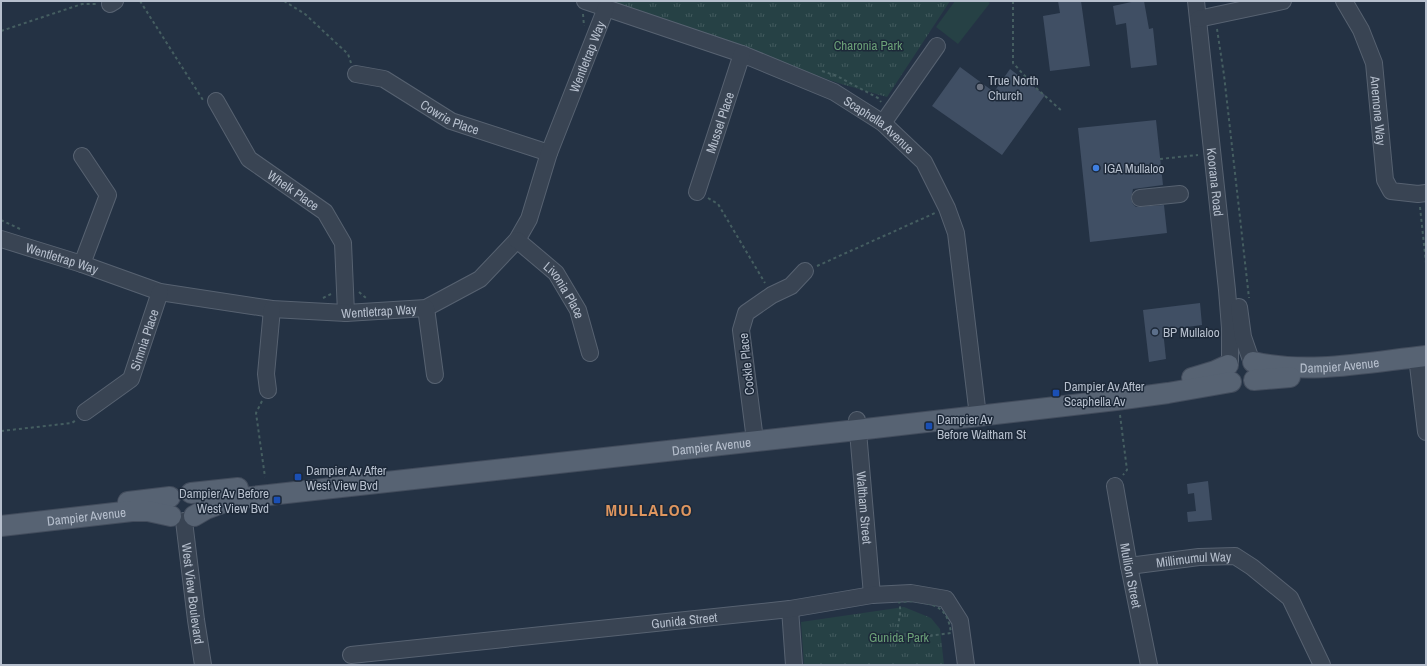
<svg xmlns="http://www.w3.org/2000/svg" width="1427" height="666" font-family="'Archivo Narrow',sans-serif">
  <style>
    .grass { fill: url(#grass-tufts) }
    .garden { fill: #264145 }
    .building { fill: #404f64 }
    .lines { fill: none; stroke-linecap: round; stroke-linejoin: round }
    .minor-casing { stroke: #576271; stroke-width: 18 }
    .major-casing { stroke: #434d5d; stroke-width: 22 }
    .path { stroke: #455e61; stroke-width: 2; stroke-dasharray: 3 3; stroke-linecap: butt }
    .minor { stroke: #394453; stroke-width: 16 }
    .major { stroke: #576373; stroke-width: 20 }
    .worship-dot { fill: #6b7280; stroke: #1d2939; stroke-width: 1.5 }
    .shop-dot { fill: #3f7fe0; stroke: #1d2939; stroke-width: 1.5 }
    .service-dot { fill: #5c6f8a; stroke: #1d2939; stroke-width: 1.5 }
    .transit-dot { fill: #1a4fb4; stroke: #1d2939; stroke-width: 1.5 }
    .labels { text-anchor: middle; stroke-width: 3; stroke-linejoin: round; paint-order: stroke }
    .park-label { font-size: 13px; fill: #6ba077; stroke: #1d2939 }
    .street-label { font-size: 13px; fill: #b6bfcd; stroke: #1d2939 }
    .poi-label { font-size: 13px; fill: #b6bfcd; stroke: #1d2939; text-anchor: start }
    .district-label { font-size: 17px; font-weight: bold; letter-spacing: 1px; fill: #df965f; stroke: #1d2939 }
  </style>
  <defs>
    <pattern id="grass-tufts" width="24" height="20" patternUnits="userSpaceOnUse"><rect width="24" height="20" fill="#264145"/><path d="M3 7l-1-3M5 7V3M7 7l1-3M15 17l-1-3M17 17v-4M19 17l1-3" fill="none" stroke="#435b5f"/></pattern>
  </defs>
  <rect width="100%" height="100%" fill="#243244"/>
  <path class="grass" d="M602 1H950L887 97 838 83Z
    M904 607 931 618 940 629 944 665H804L801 622Z"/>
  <path class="garden" d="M955 1H987L990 3 958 44 936 27Z"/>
  <path class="building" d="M1058 1H1081L1090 66 1050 71 1043 16 1060 13Z
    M1136 1H1144L1149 29 1153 28 1157 65 1131 68 1126 23 1116 25 1113 6Z
    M960 67 994 92 1010 69 1045 95 1002 155 932 106Z
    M1156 120 1163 185 1133 189 1131 199 1133 204 1136 207 1164 205 1167 233 1090 242 1078 128Z
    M1200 303 1202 325 1163 330 1166 359 1149 362 1143 310Z
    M1208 481 1212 520 1188 522 1187 512 1196 511 1194 493 1188 494 1187 484Z"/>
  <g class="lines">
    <g class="minor-casing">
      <g id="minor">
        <path id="s1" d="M585 1 742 54 834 92 883 123 924 162 947 208 956 233 978 416"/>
        <path id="s2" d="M1196 1 1227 290 1230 328V362"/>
        <path id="s3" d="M1344 1 1361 30 1374 63 1385 180 1391 191 1418 194 1426 193"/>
        <path d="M110 4 115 1"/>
        <path d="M1198 19 1283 1"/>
        <path id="s4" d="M356 74 384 79 451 121 549 153"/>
        <path id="s5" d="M216 101 249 159 325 212 343 243 346 313"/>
        <path d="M883 123 937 46"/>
        <path id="s6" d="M697 192 742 54"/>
        <path d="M1140 198 1180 194"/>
        <path id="s7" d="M1 239 82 264 160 292 272 309 346 313 426 308 480 279 517 240 529 219 549 153 606 8"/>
        <path id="s8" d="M517 240 556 273 578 310 590 353"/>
        <path d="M82 264 108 195 82 156"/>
        <path d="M1239 307 1243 337 1251 360"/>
        <path d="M426 308 435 375"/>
        <path d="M1417 357 1426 432"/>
        <path d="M268 390 266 374 272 309"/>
        <path id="s9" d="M85 412 131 379 160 292"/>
        <path id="s10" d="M857 420 872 595"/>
        <path d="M755 440 741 330 746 313 772 295 791 286 805 271"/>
        <path id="s11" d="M1115 486 1129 566 1149 665"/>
        <path id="s12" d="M184 521 196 620 203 665"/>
        <path id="s13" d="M1129 566 1199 557 1235 556 1252 567 1290 598 1322 665"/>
        <path d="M790 609 794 665"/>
        <path id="s14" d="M351 655 790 609 872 595 911 593 946 599 960 621 966 665"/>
      </g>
    </g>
    <g class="major-casing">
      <g id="major">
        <path id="s15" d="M1253 362C1309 375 1370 362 1426 356"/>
        <path d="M1192 378 1215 371 1228 365"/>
        <path d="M1254 380 1290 377"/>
        <path d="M191 493 238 488"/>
        <path d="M128 502 170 497"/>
        <path id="s16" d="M194 516 206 509 233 499 857 430 1116 400 1168 393 1231 382"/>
        <path id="s17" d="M1 526 132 511H148L171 516"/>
      </g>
    </g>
    <path class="path" d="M140 1 203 100
      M284 1 305 14 348 54 351 63
      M1013 1V63L1035 87 1062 111
      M583 14 584 26
      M1217 29 1224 75 1249 298
      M1 31 82 4H97
      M822 71 837 76 878 98 881 102
      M1160 159 1198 155
      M708 198 718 204 765 283
      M1420 207 1426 263
      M1 220 20 229
      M817 266 935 213
      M359 292 366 298
      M323 298 331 294
      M262 401 256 413 265 477
      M1120 415 1127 470 1123 475
      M1 431 72 423 76 420
      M915 601C937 604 948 609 951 633L898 640C895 627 903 615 899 602Z"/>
    <use href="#minor" class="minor"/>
    <use href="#major" class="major"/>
  </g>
  <circle class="worship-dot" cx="980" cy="87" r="4"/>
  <circle class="shop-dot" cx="1096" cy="168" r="4"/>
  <circle class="service-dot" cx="1155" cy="332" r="4"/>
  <g class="transit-dot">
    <rect x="1052" y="389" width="8" height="8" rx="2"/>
    <rect x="925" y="422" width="8" height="8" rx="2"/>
    <rect x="294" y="473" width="8" height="8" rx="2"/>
    <rect x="273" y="496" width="8" height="8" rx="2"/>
  </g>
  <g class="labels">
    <g class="park-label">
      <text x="868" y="50">Charonia Park</text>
      <text x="899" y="642">Gunida Park</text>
    </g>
    <g class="street-label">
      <text dy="5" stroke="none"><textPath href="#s7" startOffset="747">Wentletrap Way</textPath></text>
      <text dy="5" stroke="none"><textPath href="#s3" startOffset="117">Anemone Way</textPath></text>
      <text dy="5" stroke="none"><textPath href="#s4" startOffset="105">Cowrie Place</textPath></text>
      <text dy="5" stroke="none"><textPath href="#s6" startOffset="73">Mussel Place</textPath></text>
      <text dy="5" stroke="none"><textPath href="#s1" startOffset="321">Scaphella Avenue</textPath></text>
      <text dy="5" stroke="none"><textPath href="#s2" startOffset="182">Koorana Road</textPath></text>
      <text dy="5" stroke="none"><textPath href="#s5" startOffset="121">Whelk Place</textPath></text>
      <text dy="5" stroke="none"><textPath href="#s7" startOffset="64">Wentletrap Way</textPath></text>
      <text dy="5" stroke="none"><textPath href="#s8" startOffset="70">Livonia Place</textPath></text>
      <text dy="5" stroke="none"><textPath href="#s7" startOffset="388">Wentletrap Way</textPath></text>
      <text dy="5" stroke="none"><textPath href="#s9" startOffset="98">Simnia Place</textPath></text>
      <text transform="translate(746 364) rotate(-96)" y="5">Cockle Place</text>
      <text dy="5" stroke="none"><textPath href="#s15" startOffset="87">Dampier Avenue</textPath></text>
      <text dy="5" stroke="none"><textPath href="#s16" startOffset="524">Dampier Avenue</textPath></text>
      <text dy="5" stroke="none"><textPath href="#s10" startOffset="88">Waltham Street</textPath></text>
      <text dy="5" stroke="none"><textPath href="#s17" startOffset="86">Dampier Avenue</textPath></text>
      <text dy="5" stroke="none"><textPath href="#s13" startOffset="65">Millimumul Way</textPath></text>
      <text dy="5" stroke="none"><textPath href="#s11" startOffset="91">Mullion Street</textPath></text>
      <text dy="5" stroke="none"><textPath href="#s12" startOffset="73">West View Boulevard</textPath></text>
      <text dy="5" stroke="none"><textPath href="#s14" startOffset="335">Gunida Street</textPath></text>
    </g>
    <g class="poi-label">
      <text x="988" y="85">True North<tspan x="988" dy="15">Church</tspan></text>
      <text x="1104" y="173">IGA Mullaloo</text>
      <text x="1163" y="337">BP Mullaloo</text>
      <text x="1064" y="391">Dampier Av After<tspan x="1064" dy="15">Scaphella Av</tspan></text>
      <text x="937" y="424">Dampier Av<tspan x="937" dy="15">Before Waltham St</tspan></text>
      <text x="306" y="475">Dampier Av After<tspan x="306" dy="15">West View Bvd</tspan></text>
      <text x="269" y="498" text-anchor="end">Dampier Av Before<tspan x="269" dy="15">West View Bvd</tspan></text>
    </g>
    <g class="district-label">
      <text x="649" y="516">MULLALOO</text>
    </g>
  </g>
  <rect width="1427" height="666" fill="none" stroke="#b6bfcd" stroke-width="4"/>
</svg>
